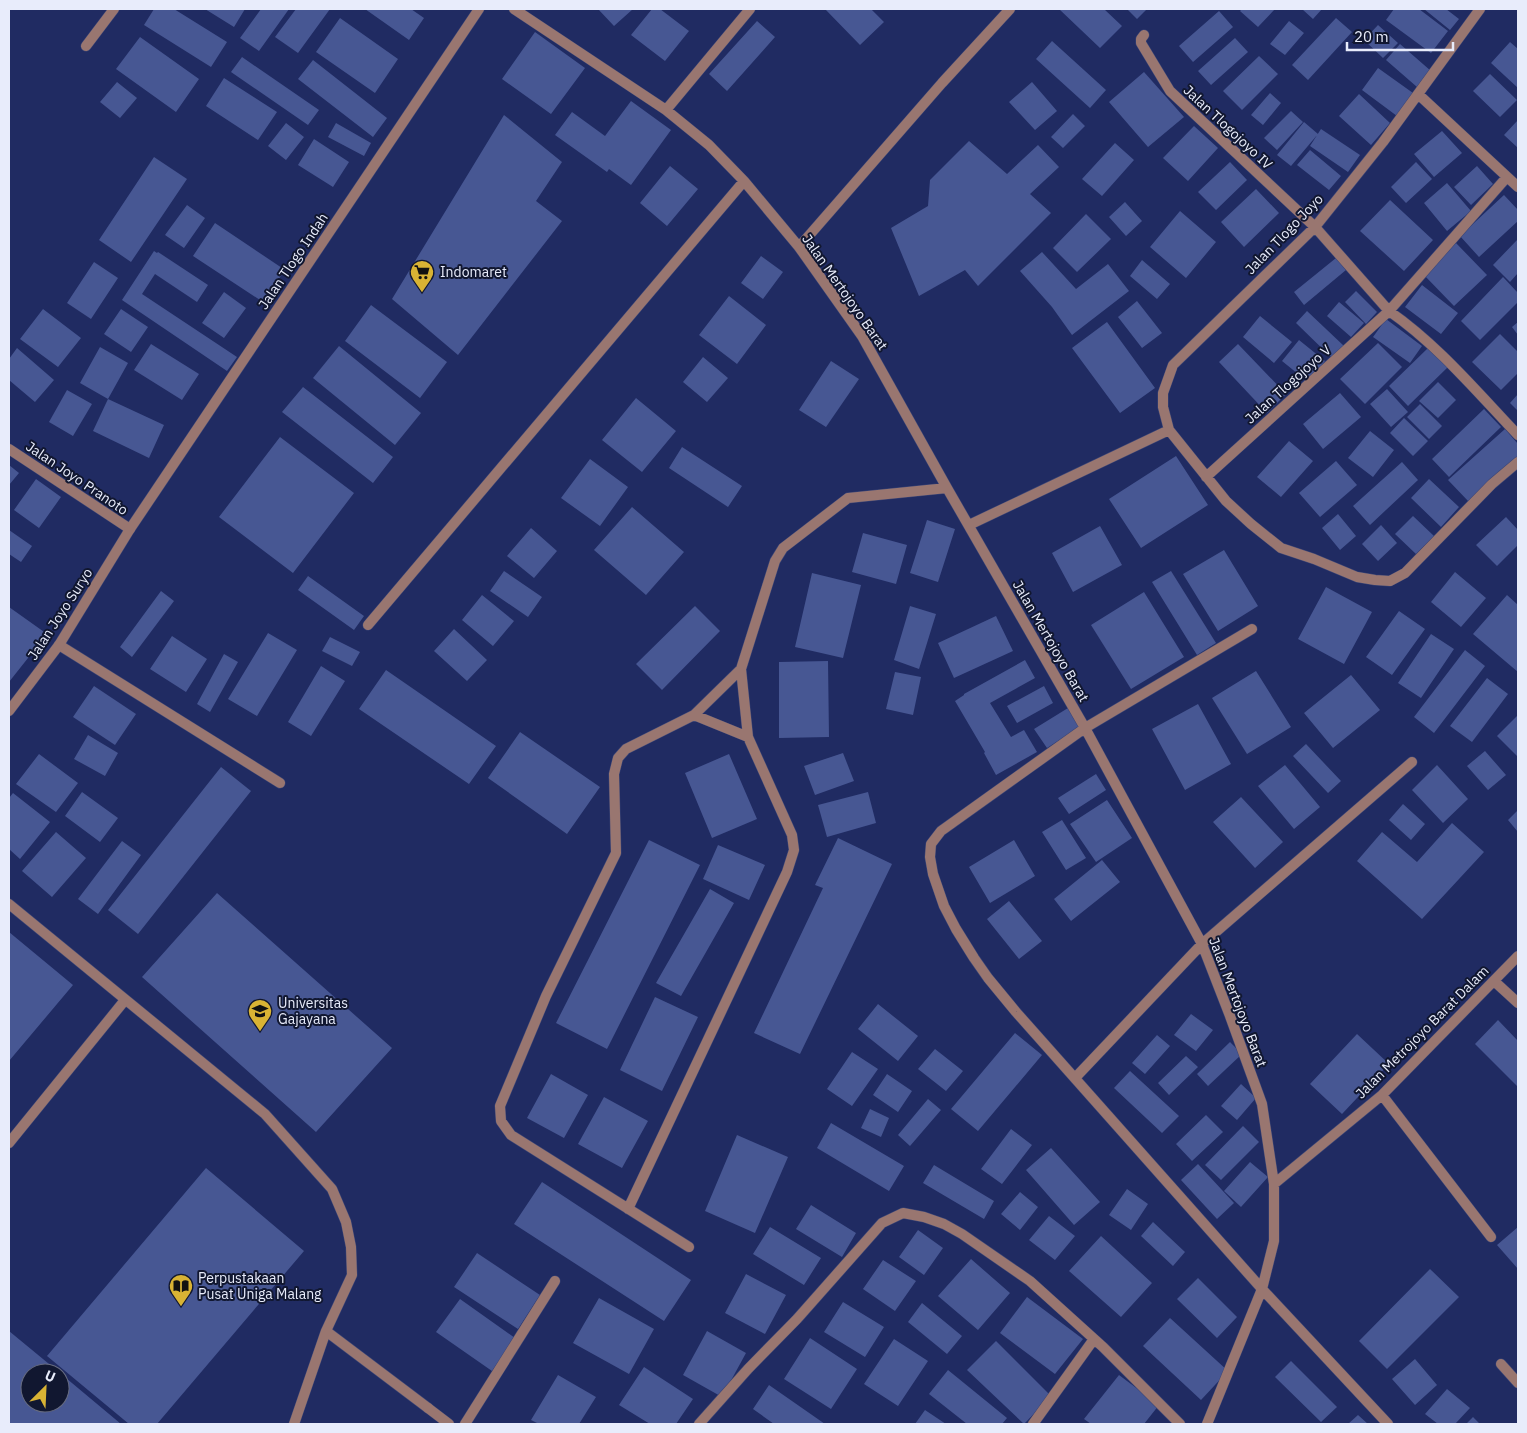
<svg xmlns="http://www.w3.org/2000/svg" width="1527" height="1433" font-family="'IBM Plex Sans',sans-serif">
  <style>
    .building { fill: #475793 }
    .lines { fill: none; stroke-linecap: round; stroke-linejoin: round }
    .service-casing { stroke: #3c4677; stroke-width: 11 }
    .minor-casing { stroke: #3c4677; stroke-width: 11 }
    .tertiary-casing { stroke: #3c4677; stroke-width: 11 }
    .service { stroke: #997670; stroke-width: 10 }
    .minor { stroke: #997670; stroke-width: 10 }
    .tertiary { stroke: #997670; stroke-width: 10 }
    .labels { text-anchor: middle; stroke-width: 4; stroke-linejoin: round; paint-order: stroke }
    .street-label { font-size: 14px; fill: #e8ecfb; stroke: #111730 }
    .poi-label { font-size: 14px; fill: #e8ecfb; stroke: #111730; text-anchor: start }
  </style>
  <rect width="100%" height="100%" fill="#202b62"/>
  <path class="building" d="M154 9H174L227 42 211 67 144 25Z
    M205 9H245L234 27Z
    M261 9H289L259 51 240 38Z
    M296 9H330L298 53 275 37Z
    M365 9H411L424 18 409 40Z
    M598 9H633L614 26Z
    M652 9H660L689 31 665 61 631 35Z
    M825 9H871L884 22 860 45Z
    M1059 9H1104L1122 26 1100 48Z
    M1127 9H1147L1137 19Z
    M1242 9H1275L1258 27 1240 11Z
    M1302 9H1322L1313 19Z
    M1394 9H1419L1448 31 1431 53 1386 20Z
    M1424 9H1446L1459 19 1450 30Z
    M1219 11 1233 27 1193 62 1179 46Z
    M340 18 398 59 375 93 316 52Z
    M1336 18 1352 32 1308 80 1292 65Z
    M757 21 775 37 727 91 709 74Z
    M1289 21 1304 33 1285 55 1270 44Z
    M1378 25 1398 43 1383 58 1364 40Z
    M535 32 585 68 551 114 502 79Z
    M140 37 199 79 176 112 116 69Z
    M1235 38 1248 52 1211 85 1198 71Z
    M1052 41 1106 90 1090 108 1036 59Z
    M1510 42 1518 49V88L1491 63Z
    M1400 44 1431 71 1417 87 1386 60Z
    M1259 56 1278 74 1242 110 1223 91Z
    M242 57 319 110 308 125 231 72Z
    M313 60 387 118 373 137 298 79Z
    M1378 68 1413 93 1397 116 1362 90Z
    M1144 72 1184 117 1148 147 1109 102Z
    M1490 74 1517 100 1500 117 1473 91Z
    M224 78 277 112 258 140 206 106Z
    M117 82 137 98 120 118 100 102Z
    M1032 82 1057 111 1035 130 1009 102Z
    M1270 93 1281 103 1263 125 1251 115Z
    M1359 94 1390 123 1371 145 1339 116Z
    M631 101 671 130 631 185 609 169 607 172 555 135 572 112 605 136Z
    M1291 111 1303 122 1277 150 1264 138Z
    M1073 114 1085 126 1063 148 1051 137Z
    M504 115 562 162 536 201 562 221 458 355 392 299Z
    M1518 120V148L1504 135Z
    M1304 122 1318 134 1291 166 1277 155Z
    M286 123 304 137 286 160 268 146Z
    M336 123 371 143 364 156 328 137Z
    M1194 126 1218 148 1188 181 1163 158Z
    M1321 129 1360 155 1348 172 1310 146Z
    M1442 131 1462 153 1434 177 1414 154Z
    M314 139 349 162 333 187 298 165Z
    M969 141 1007 174 1038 145 1059 167 1030 194 1051 213 978 286 965 270 919 296 891 228 928 206 930 180Z
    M1115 143 1134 160 1102 196 1082 179Z
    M1310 150 1341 176 1329 190 1297 165Z
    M154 157 187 179 131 262 99 240Z
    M1230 162 1247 180 1216 210 1198 192Z
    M1416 162 1432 179 1406 203 1391 187Z
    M670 166 698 189 667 226 640 203Z
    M1477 166 1493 184 1471 205 1454 187Z
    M1447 183 1471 211 1447 231 1424 203Z
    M1256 189 1279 213 1244 247 1221 222Z
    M1504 195 1518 210V221L1479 257 1460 236Z
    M1390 200 1433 240 1404 271 1360 231Z
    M1125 202 1142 221 1126 236 1109 217Z
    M187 205 205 218 184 248 165 235Z
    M1180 211 1216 242 1186 278 1150 247Z
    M1086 214 1111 239 1077 272 1053 248Z
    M215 223 285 270 263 302 193 256Z
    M1518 239V273L1510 282 1493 265Z
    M1456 243 1487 275 1454 306 1423 274Z
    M154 251 157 253 158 252 208 285 197 302 155 274 142 294 237 357 227 371 122 300Z
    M1042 252 1076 289 1108 264 1129 291 1072 335 1052 307 1020 271Z
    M761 256 783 272 763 299 741 283Z
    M1336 258 1346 270 1304 305 1294 292Z
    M1142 260 1170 284 1157 299 1130 276Z
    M94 262 118 278 91 319 67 303Z
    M1503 277 1518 293V302L1480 340 1461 321Z
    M1422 285 1458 313 1441 334 1405 307Z
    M1356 291 1377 312 1366 324 1345 302Z
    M224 292 246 308 224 338 202 323Z
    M729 296 766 325 737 364 699 335Z
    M1137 301 1162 333 1142 348 1118 317Z
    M1339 302 1364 323 1351 337 1327 316Z
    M371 305 447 362 420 398 345 341Z
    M43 309 81 338 58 367 20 339Z
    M121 309 148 327 131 352 104 334Z
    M1307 311 1344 346 1332 358 1296 323Z
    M1260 316 1292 342 1274 363 1243 337Z
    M1386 319 1422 346 1410 363 1373 337Z
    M1107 322 1155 388 1120 413 1072 348Z
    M1518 322V335L1512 327Z
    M1500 334 1518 352V373L1501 390 1472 362Z
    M1299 340 1325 361 1308 382 1282 361Z
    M1378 343 1402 367 1365 404 1340 379Z
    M151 344 199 374 182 400 134 370Z
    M1238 344 1286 394 1267 413 1219 362Z
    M339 346 421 413 395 445 313 378Z
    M100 347 128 363 108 399 80 383Z
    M17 348 54 380 35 402 9 380V359Z
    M1428 348 1448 367 1408 406 1389 386Z
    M703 357 728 378 707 402 683 382Z
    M831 361 859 379 826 427 799 410Z
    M1438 382 1456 400 1438 418 1419 401Z
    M303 387 393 457 373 483 282 412Z
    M1387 389 1408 412 1391 427 1370 404Z
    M67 390 92 404 73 436 49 422Z
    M1340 393 1361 417 1323 449 1303 424Z
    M1518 394V411L1510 403Z
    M636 398 676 431 642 472 602 440Z
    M108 399 164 425 149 458 93 431Z
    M1420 404 1442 426 1429 439 1407 417Z
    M1484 409 1501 427 1449 477 1432 459Z
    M1404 418 1428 441 1413 456 1390 433Z
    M1505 429 1518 444V457L1469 502 1448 480Z
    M1370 431 1394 450 1373 477 1348 458Z
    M280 437 354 493 293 573 219 517Z
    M1289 441 1313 461 1281 497 1257 477Z
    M682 447 742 486 728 507 669 468Z
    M1176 456 1208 505 1141 548 1109 499Z
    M590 459 628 487 600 526 561 498Z
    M1336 461 1357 485 1320 517 1299 493Z
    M1402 462 1418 480 1370 525 1353 506Z
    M9 465 19 473 9 485Z
    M36 479 61 497 39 528 14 510Z
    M1429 479 1459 507 1441 527 1411 498Z
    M632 507 684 552 646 595 594 550Z
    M1338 514 1356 536 1340 550 1322 528Z
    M1413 516 1434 536 1416 554 1395 534Z
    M1506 517 1518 530V545L1497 566 1476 545Z
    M927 520 955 529 938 582 910 573Z
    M1381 525 1397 543 1378 561 1362 544Z
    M1100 526 1122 565 1073 592 1052 553Z
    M531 528 557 551 534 578 507 556Z
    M9 530 32 546 21 562 9 554Z
    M863 533 907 545 896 584 852 572Z
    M1224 550 1258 606 1218 631 1183 574Z
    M504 571 542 597 528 617 490 591Z
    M1171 571 1216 643 1197 655 1152 582Z
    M1455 572 1486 598 1461 627 1431 602Z
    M812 573 861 585 843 658 795 647Z
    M308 576 364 616 354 630 298 590Z
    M1326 587 1372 612 1344 664 1298 639Z
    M161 591 174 601 132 657 120 647Z
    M1144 592 1184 657 1131 689 1091 625Z
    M482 595 514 621 493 646 462 620Z
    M1507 595 1518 605V672L1473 634Z
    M695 606 720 631 662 690 636 664Z
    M910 606 936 614 919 669 894 660Z
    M9 607 47 634 9 682Z
    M1399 611 1425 629 1392 675 1366 657Z
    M996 616 1013 651 954 678 938 643Z
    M454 629 487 660 467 681 434 651Z
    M268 633 297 650 257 716 228 699Z
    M1431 634 1454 649 1421 698 1398 683Z
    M172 636 207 659 186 692 150 669Z
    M330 637 360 652 352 666 322 651Z
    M1465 650 1485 666 1434 733 1414 717Z
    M224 654 238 662 210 712 197 704Z
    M1025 660 1035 678 990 703 1011 737 1024 730 1037 752 996 775 984 753 985 752 955 701 964 695V694Z
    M828 661 829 737 779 738V662Z
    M321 666 345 681 311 736 288 722Z
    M386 670 496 746 469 784 359 709Z
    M1256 671 1291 727 1247 754 1212 698Z
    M895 672 921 677 913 715 886 709Z
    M1351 675 1380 710 1333 748 1304 713Z
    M1487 678 1508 694 1472 742 1450 726Z
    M94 686 136 714 115 745 73 717Z
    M1044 686 1053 703 1017 723 1007 706Z
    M1198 704 1231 764 1185 790 1152 729Z
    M1068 708 1080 727 1047 748 1034 729Z
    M1518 715V757L1497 736Z
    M520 732 600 787 567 834 488 778Z
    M88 735 118 753 105 776 74 759Z
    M1306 744 1341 781 1328 793 1293 756Z
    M1485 751 1506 775 1488 790 1467 766Z
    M843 753 854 781 815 795 804 766Z
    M39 754 78 783 56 812 16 784Z
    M729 754 757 819 712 838 685 773Z
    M1285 765 1320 807 1294 829 1258 786Z
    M1437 765 1468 799 1443 823 1412 790Z
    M221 767 251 791 138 934 108 910Z
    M1096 774 1106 790 1069 814 1058 798Z
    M82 792 118 818 100 842 65 816Z
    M868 792 876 823 827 837 818 805Z
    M13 793 50 822 20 859 9 849V798Z
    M1241 797 1283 842 1255 868 1213 822Z
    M1107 800 1132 838 1096 862 1070 824Z
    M1403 804 1425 824 1411 840 1389 820Z
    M1518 810V832L1508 820Z
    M1062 820 1086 858 1066 870 1042 832Z
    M1452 823 1484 852 1422 919 1357 861 1382 832 1417 862Z
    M56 832 86 858 52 897 22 871Z
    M838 838 892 864 800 1054 754 1033 823 888 815 885Z
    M649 840 700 865 607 1049 556 1023Z
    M1014 840 1035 876 990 903 969 867Z
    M122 841 141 855 98 914 78 899Z
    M718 845 765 865 749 900 703 879Z
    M1102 860 1120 882 1071 921 1054 899Z
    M710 889 734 903 681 996 656 983Z
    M217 893 392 1048 316 1132 142 977Z
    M1009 901 1042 941 1019 959 987 919Z
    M9 932 73 985 9 1061Z
    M655 997 698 1017 662 1091 620 1070Z
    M878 1004 918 1036 898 1061 858 1029Z
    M1191 1014 1213 1030 1196 1051 1174 1035Z
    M1498 1020 1518 1041V1087L1475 1044Z
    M1015 1033 1042 1055 978 1131 951 1109Z
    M1357 1034 1389 1064 1342 1114 1310 1084Z
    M1157 1035 1170 1046 1145 1074 1132 1063Z
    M1230 1042 1242 1054 1208 1086 1197 1074Z
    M935 1049 963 1071 946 1091 918 1069Z
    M852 1052 878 1069 852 1106 827 1089Z
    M1186 1056 1198 1067 1169 1095 1158 1083Z
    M1130 1071 1179 1116 1162 1133 1114 1088Z
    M551 1074 588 1095 564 1138 527 1118Z
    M887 1074 912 1091 898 1112 873 1095Z
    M1241 1084 1256 1098 1237 1120 1221 1106Z
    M604 1097 648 1121 622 1168 578 1144Z
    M928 1099 941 1110 910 1146 898 1135Z
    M870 1109 889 1118 881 1137 861 1128Z
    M1206 1115 1223 1132 1192 1161 1176 1144Z
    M831 1123 904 1166 889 1191 817 1148Z
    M1243 1126 1259 1142 1221 1180 1205 1165Z
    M1011 1129 1032 1145 1002 1184 981 1169Z
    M737 1135 788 1157 755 1233 705 1211Z
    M1051 1148 1100 1202 1074 1225 1026 1170Z
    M1250 1162 1268 1177 1241 1207 1224 1191Z
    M1198 1164 1234 1203 1217 1219 1181 1180Z
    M934 1165 994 1201 984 1219 923 1183Z
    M206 1168 304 1251 157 1424H129L47 1356Z
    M542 1182 691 1280 664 1321 514 1224Z
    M1127 1189 1148 1204 1131 1230 1109 1215Z
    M1020 1192 1038 1207 1020 1230 1001 1214Z
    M811 1205 856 1233 842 1257 796 1229Z
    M1049 1216 1075 1236 1055 1260 1029 1240Z
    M1153 1222 1185 1252 1173 1266 1141 1236Z
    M770 1227 821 1258 804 1285 753 1254Z
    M1518 1227V1269L1497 1245Z
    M918 1230 943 1248 924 1275 899 1257Z
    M1101 1236 1152 1283 1121 1317 1069 1271Z
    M477 1253 540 1295 518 1329 454 1287Z
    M971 1259 1010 1293 978 1330 938 1296Z
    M883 1260 916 1281 895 1311 863 1289Z
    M1430 1269 1459 1297 1387 1369 1359 1341Z
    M746 1274 786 1295 765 1334 725 1313Z
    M1198 1278 1237 1317 1217 1338 1177 1299Z
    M1027 1297 1083 1339 1055 1374 1000 1333Z
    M599 1298 654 1329 629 1374 573 1343Z
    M460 1299 515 1338 492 1371 436 1332Z
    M843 1302 884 1327 865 1357 824 1332Z
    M922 1303 962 1336 947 1354 908 1322Z
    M1170 1318 1228 1371 1201 1400 1143 1346Z
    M9 1331 60 1373H30V1403H60V1373L121 1424H9Z
    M707 1331 746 1353 722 1397 683 1375Z
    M810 1338 857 1369 831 1409 784 1379Z
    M894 1339 928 1361 898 1406 864 1384Z
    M996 1341 1051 1396 1024 1424 967 1370Z
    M1415 1359 1437 1385 1415 1405 1392 1379Z
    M1291 1361 1337 1407 1321 1422 1275 1377Z
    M644 1367 693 1399 676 1424H650L619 1405Z
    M948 1370 1007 1418 1002 1424H967L929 1394Z
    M558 1375 596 1397 579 1424H539L531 1420Z
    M1119 1375 1159 1405 1144 1424H1091L1084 1419Z
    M769 1385 825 1424H774L753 1409Z
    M1447 1389 1470 1408 1455 1424H1438L1425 1414Z
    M925 1410 946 1424H915Z
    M1358 1415 1368 1424H1348Z
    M1473 1417 1480 1424H1466Z"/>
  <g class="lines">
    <g class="service-casing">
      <path id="service" d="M9 904 265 1114 332 1189 346 1222 351 1247 352 1275 326 1331 294 1424
        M9 1143 125 1000
        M326 1331 428 1408"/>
    </g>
    <g class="minor-casing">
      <path id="minor" d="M514 9 666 110 709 145 744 181 799 247 862 336 947 488 1085 728 1202 944 1230 1016 1262 1104 1274 1184V1241L1262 1289 1207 1424
        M1480 9 1383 142 1315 227 1173 365 1163 393V407L1169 430 1226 501 1251 524 1281 548 1314 559 1357 577 1375 580 1390 581 1405 573 1492 484 1518 462
        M1144 35 1141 39V43L1170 91 1315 227 1389 311C1438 345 1477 392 1518 435
        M86 46 114 9
        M1418 94 1518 187
        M666 110 750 9
        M799 247 942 83 1010 9
        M9 449 130 529
        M1206 477 1389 311 1507 177
        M969 525 1169 430
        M368 625 744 181
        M1252 629 1085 728 941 831 931 844 930 857 933 874 944 906 956 929 974 958 988 978 1016 1012 1262 1289 1388 1424
        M59 645 280 783
        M694 715 748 737
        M1494 981 1518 1003
        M1075 1078 1202 944 1412 762
        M1382 1095 1491 1237
        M1274 1184 1382 1095 1518 956
        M628 1209 787 872 794 850 792 835 748 737 741 669 775 561 783 548 848 498 947 488
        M689 1247 511 1135 501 1121 500 1106 546 996 616 853 614 774 618 758 626 749 694 715 741 669
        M1501 1364 1518 1383
        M428 1408 449 1424
        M465 1424 555 1281
        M699 1424 748 1369 797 1319 882 1223 903 1213 924 1217 944 1224 962 1234 1030 1281 1103 1347 1180 1424
        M1033 1424 1094 1339"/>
    </g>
    <g class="tertiary-casing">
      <path id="tertiary" d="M9 711 59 645 130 529 479 9"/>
    </g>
    <use href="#service" class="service"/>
    <use href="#minor" class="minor"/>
    <use href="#tertiary" class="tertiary"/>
  </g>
  <defs>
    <g id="supermarket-pin" transform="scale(1.25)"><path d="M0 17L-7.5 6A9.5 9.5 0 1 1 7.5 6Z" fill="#d9b334" stroke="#111730"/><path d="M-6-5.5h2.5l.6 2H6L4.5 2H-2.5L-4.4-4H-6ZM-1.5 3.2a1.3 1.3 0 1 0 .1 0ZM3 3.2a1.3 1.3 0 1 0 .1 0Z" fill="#111"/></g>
    <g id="university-pin" transform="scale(1.25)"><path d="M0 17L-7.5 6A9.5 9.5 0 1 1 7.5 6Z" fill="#d9b334" stroke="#111730"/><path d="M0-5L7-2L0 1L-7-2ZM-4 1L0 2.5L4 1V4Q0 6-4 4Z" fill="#111"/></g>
    <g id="library-pin" transform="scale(1.25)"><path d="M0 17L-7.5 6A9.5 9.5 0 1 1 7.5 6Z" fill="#d9b334" stroke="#111730"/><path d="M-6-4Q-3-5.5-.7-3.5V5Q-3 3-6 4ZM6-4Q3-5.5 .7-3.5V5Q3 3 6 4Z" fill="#111"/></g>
  </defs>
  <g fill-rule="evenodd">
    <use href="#supermarket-pin" x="422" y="272"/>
    <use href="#university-pin" x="260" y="1011"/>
    <use href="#library-pin" x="181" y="1286"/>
  </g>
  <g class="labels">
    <g class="street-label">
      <text transform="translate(1228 127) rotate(43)" y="5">Jalan Tlogojoyo IV</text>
      <text transform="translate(1284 234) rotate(-46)" y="5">Jalan Tlogo Joyo</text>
      <text transform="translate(293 261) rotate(-56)" y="5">Jalan Tlogo Indah</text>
      <text transform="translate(845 292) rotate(55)" y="5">Jalan Mertojoyo Barat</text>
      <text transform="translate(1288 384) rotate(-42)" y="5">Jalan Tlogojoyo V</text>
      <text transform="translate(77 478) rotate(34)" y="5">Jalan Joyo Pranoto</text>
      <text transform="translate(60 614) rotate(-57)" y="5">Jalan Joyo Suryo</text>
      <text transform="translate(1051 641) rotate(60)" y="5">Jalan Mertojoyo Barat</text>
      <text transform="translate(1238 1002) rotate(69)" y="5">Jalan Mertojoyo Barat</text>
      <text transform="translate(1422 1032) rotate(-45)" y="5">Jalan Metrojoyo Barat Dalam</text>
    </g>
    <g class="poi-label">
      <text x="440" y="277">Indomaret</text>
      <text x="278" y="1008">Universitas<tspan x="278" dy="16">Gajayana</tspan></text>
      <text x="198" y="1283">Perpustakaan<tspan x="198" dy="16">Pusat Uniga Malang</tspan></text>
    </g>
  </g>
  <rect width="1527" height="1433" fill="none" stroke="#e8ecfb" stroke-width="20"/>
  <g transform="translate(45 1388) rotate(24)"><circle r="24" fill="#111730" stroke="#676c81"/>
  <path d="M0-4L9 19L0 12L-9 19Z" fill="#d9b334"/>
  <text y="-8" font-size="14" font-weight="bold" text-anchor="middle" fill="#e8ecfb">U</text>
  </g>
  <path d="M1347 42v8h106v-8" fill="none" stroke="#e8ecfb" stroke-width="2.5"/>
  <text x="1354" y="42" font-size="15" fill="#e8ecfb" stroke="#111730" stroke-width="4" paint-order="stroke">20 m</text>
</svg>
